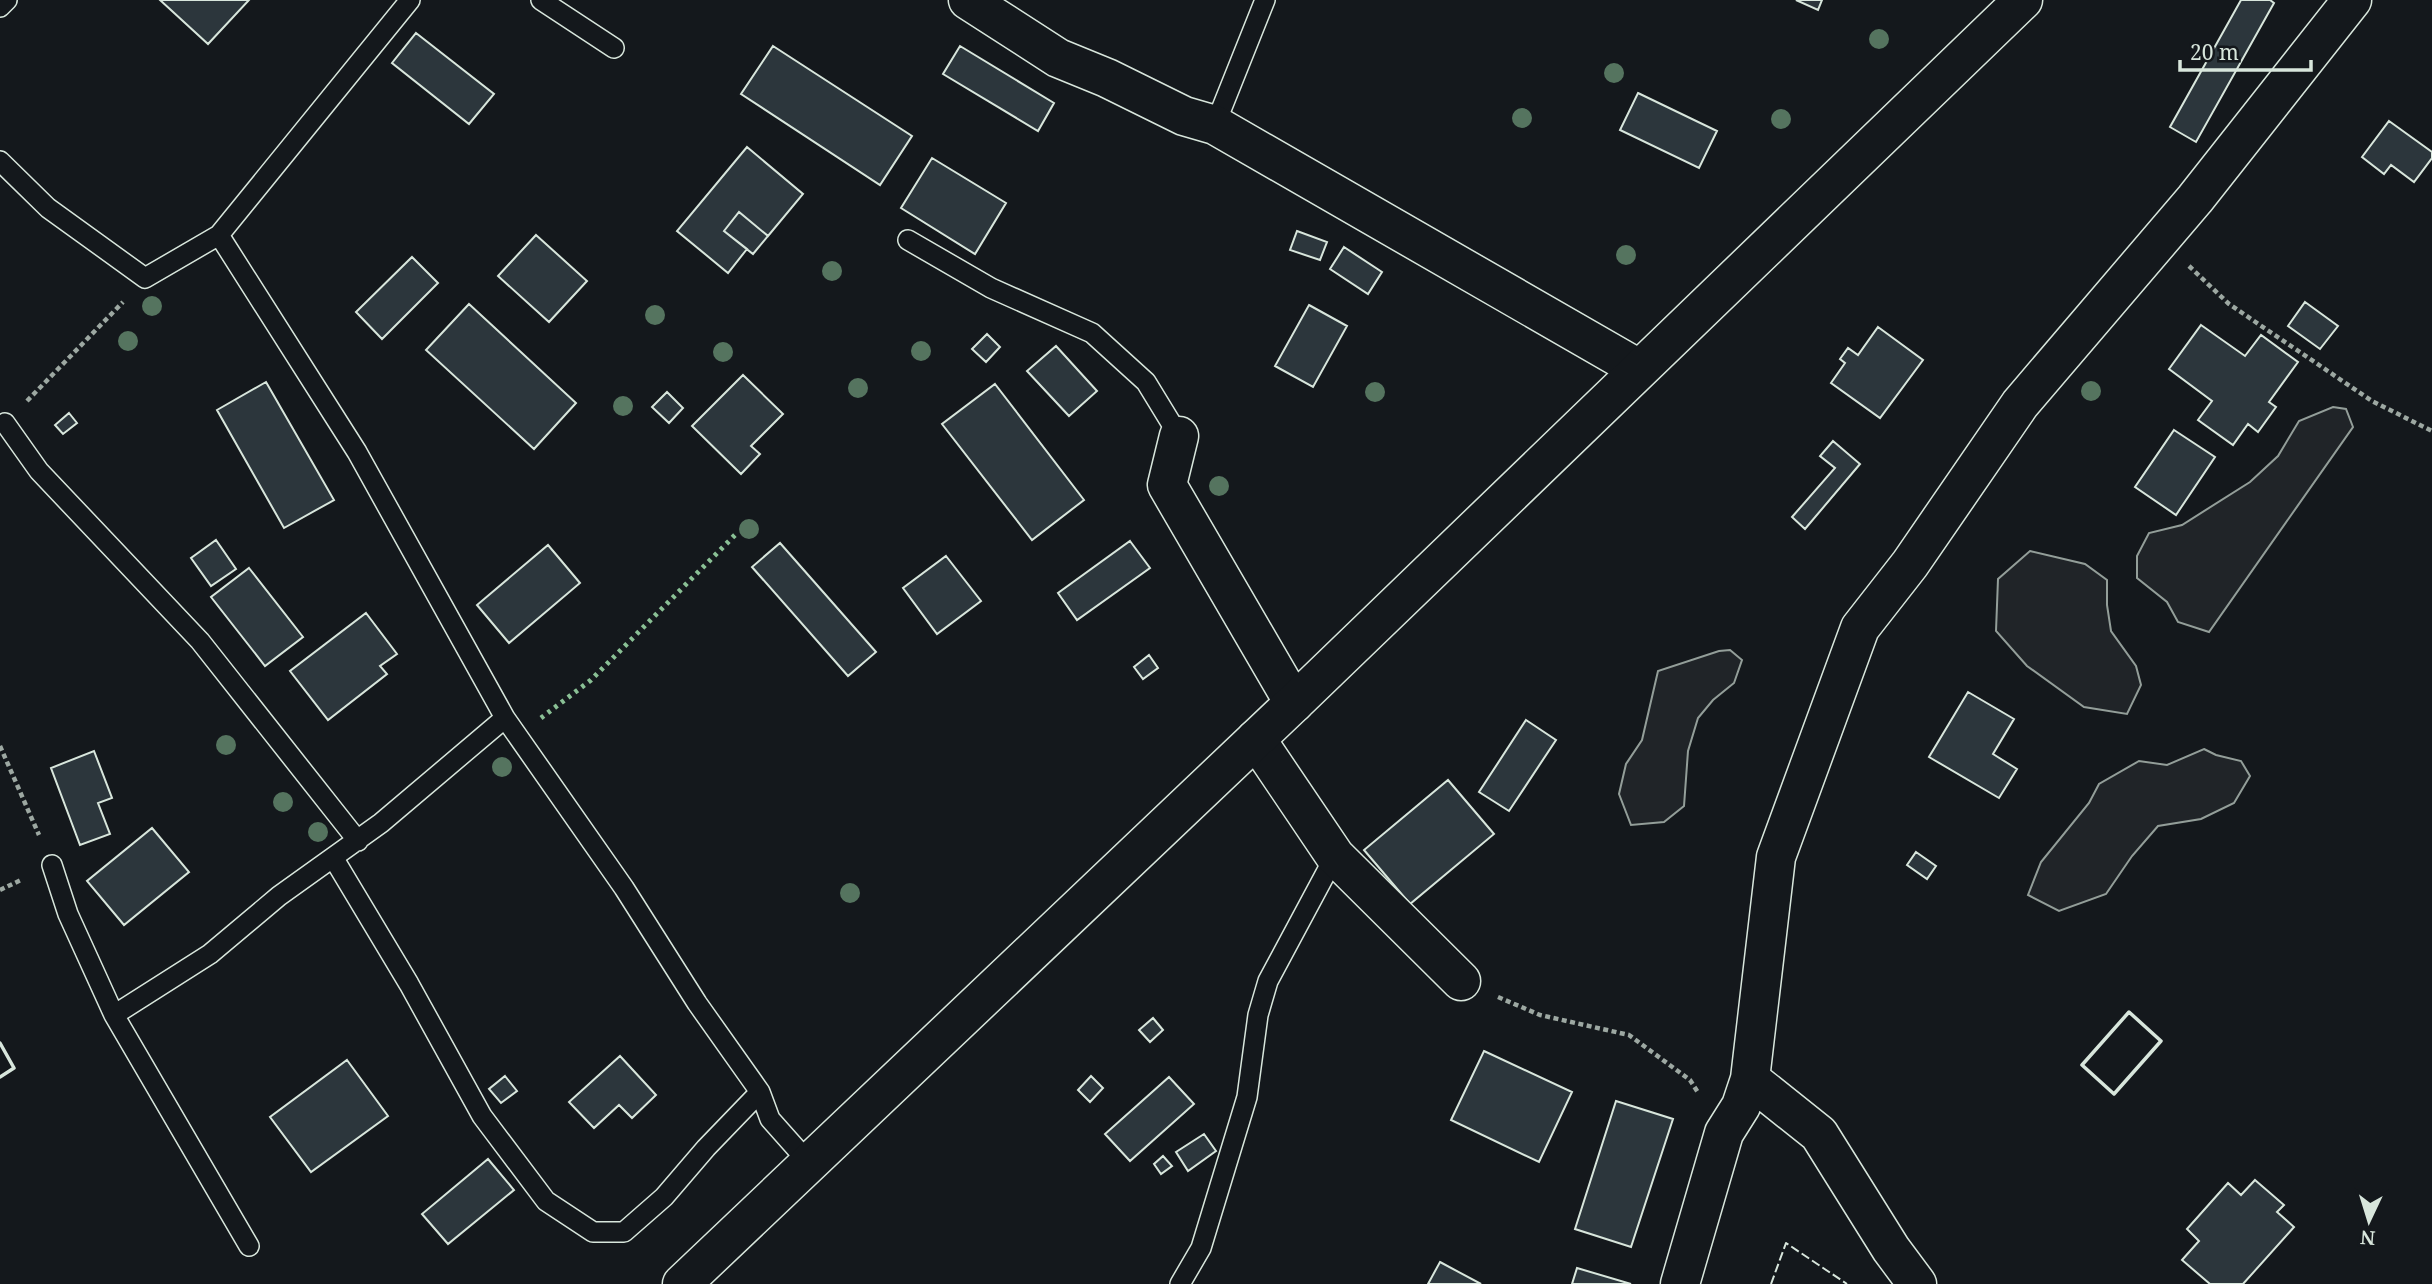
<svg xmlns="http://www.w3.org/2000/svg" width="2432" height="1284" font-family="'Noto Serif',serif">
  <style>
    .green { fill: #202428; stroke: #939e99; stroke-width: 2 }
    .building { fill: #2c363c; stroke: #d8e6dc; stroke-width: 2 }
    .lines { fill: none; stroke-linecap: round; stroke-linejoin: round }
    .service-casing { stroke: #d8e6dc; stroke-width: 22 }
    .minor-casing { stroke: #d8e6dc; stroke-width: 41 }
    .primary-casing { stroke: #d8e6dc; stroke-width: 41 }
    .path { stroke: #9da8a2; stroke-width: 4.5; stroke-dasharray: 5 3.5; stroke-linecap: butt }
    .service { stroke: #14181c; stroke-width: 19 }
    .minor { stroke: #14181c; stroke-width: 38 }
    .primary { stroke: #14181c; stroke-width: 38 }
    .hedge { stroke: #8ac095; stroke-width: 5; stroke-dasharray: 3.5 5; stroke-linecap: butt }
    .fence { stroke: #d8e6dc; stroke-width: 2; stroke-dasharray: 9 3.5; stroke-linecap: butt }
    .wall { stroke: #d8e6dc; stroke-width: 3.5 }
    .tree { fill: #55745f }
  </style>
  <rect width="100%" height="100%" fill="#14181c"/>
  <path class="green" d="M2333 407 2346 409 2353 427 2209 632 2178 622 2167 602 2137 578V556L2149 533 2182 525 2250 482 2278 456 2299 421Z
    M2030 551 2085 564 2107 580V605L2111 631 2136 666 2141 685 2127 714 2084 707 2027 666 1996 631 1998 579Z
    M1730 650 1742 660 1734 683 1713 700 1698 718 1688 751 1684 806 1664 822 1631 825 1619 794 1626 764 1642 740 1658 671 1719 651Z
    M2204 749 2216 755 2241 761 2250 776 2234 803 2201 819 2158 826 2132 856 2106 894 2059 911 2028 895 2041 862 2089 803 2099 784 2139 761 2167 765Z"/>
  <path class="building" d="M160 0H249L208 44Z
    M1796 0H1822L1818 10Z
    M2241 0H2270L2274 3 2196 142 2170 127Z
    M416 33 494 94 469 124 392 63Z
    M773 46 912 136 880 185 741 94Z
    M960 46 1054 103 1038 131 943 74Z
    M1638 93 1717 131 1699 168 1620 130Z
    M2389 121 2432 152V158L2414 182 2391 165 2384 174 2362 157Z
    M747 147 803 194 768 236 739 212 724 231 747 249 728 273 677 231Z
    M932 158 1006 203 975 254 901 208Z
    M739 212 768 236 753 254 724 231Z
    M1297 231 1327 242 1320 260 1290 250Z
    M536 235 587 281 549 322 498 276Z
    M1344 247 1382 272 1368 294 1330 269Z
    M412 257 438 283 382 339 356 312Z
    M2305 302 2338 326 2320 349 2288 326Z
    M469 304 576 403 534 449 426 350Z
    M1309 305 1347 326 1313 387 1275 366Z
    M2201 325 2245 356 2261 335 2298 362 2269 402 2276 407 2258 432 2248 424 2233 445 2198 420 2212 401 2169 369Z
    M1878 327 1923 360 1880 418 1831 383 1845 363 1840 359 1848 348 1858 355Z
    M987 334 1000 347 986 362 972 349Z
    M1056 346 1097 391 1069 416 1027 371Z
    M743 375 783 414 751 446 760 454 741 474 692 426Z
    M266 382 334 500 284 528 217 410Z
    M995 384 1084 500 1032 540 942 424Z
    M667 392 683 408 669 423 652 407Z
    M69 413 77 423 63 434 55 425Z
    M2174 430 2215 457 2176 515 2135 487Z
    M1833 441 1860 464 1805 529 1792 517 1835 468 1820 456Z
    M216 540 236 569 211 586 191 558Z
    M1130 541 1150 568 1077 620 1058 593Z
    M780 543 876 652 848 676 752 567Z
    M548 545 580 583 509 643 477 605Z
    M946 556 981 601 937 634 903 588Z
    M249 568 303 637 265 666 211 597Z
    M366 613 397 654 380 666 387 674 328 720 290 671Z
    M1149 655 1158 668 1143 679 1134 667Z
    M1968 692 2014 719 1993 754 2017 769 1999 798 1929 757Z
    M1526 720 1556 740 1509 811 1479 792Z
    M94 751 112 798 98 803 110 834 80 845 51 768Z
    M1448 780 1494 834 1410 904 1364 850Z
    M152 828 189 872 124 925 87 881Z
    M1916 852 1936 866 1927 879 1907 865Z
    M1153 1018 1163 1030 1150 1042 1139 1030Z
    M1484 1051 1572 1092 1539 1162 1451 1120Z
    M620 1056 656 1095 632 1118 619 1105 594 1128 569 1102Z
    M347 1060 388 1116 311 1172 270 1117Z
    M505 1076 517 1091 501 1103 489 1089Z
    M1091 1076 1103 1088 1090 1102 1078 1090Z
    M1169 1077 1194 1104 1130 1161 1105 1134Z
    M1616 1101 1673 1119 1631 1247 1575 1229Z
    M1204 1134 1216 1151 1188 1171 1176 1152Z
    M1163 1156 1172 1166 1161 1174 1154 1164Z
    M488 1159 514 1190 448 1244 422 1214Z
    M2255 1180 2284 1205 2277 1212 2294 1227 2243 1284H2210L2182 1260 2199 1241 2187 1229 2228 1183 2241 1195Z
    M1440 1262 1481 1284H1428Z
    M1577 1268 1631 1284H1572Z"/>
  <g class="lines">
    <g class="service-casing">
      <path id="service" d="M410 0 219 235 357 452 505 718
        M541 0 614 48
        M0 7 7 0
        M1215 125 1265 0
        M0 161 48 208 145 278 219 235
        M908 240 991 288 1092 333 1146 382 1179 436
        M5 423 39 471 200 641 358 841
        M334 859 409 984 482 1116 546 1201 593 1232H624L664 1197 706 1148 760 1092 770 1119 810 1164
        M52 865 68 914 114 1015 210 954 279 896 381 823 505 718 624 888 697 1003 760 1092
        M114 1015 249 1246
        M1180 1284 1201 1248 1247 1097 1258 1015 1268 981 1335 856"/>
    </g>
    <g class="minor-casing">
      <path id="minor" d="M968 0 1058 58 1107 78 1184 116 1215 125 1639 369
        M1179 436 1167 485 1294 703
        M1256 739 1335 856 1461 981
        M1750 1079 1819 1134 1891 1249 1917 1284
        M1680 1284 1724 1133 1741 1106 1750 1079 1776 857 1860 628 1910 564 2020 404 2195 199 2352 0"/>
    </g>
    <g class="primary-casing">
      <path id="primary" d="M682 1284 1294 703 2023 0"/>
    </g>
    <path class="path" d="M2189 266 2229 304 2372 401 2432 431
      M27 401 123 302
      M0 746 39 835
      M0 890 23 879
      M1498 997 1540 1015 1629 1035 1690 1080 1699 1094"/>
    <use href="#service" class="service"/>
    <use href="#minor" class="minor"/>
    <use href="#primary" class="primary"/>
    <path class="hedge" d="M541 718 591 680 736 534"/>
    <path class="fence" d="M1771 1284 1786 1243 1847 1284"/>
    <path class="wall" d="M2129 1012 2161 1041 2114 1094 2082 1065Z
      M0 1043 14 1068 0 1077"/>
  </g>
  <g class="tree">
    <circle cx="1879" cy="39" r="10"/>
    <circle cx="1614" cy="73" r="10"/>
    <circle cx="1522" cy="118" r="10"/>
    <circle cx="1781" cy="119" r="10"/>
    <circle cx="1626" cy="255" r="10"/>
    <circle cx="832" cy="271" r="10"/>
    <circle cx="152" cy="306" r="10"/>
    <circle cx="655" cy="315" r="10"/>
    <circle cx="128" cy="341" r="10"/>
    <circle cx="921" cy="351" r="10"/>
    <circle cx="723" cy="352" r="10"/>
    <circle cx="858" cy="388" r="10"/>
    <circle cx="2091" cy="391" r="10"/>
    <circle cx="1375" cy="392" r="10"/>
    <circle cx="623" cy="406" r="10"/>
    <circle cx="1219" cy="486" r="10"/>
    <circle cx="749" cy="529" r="10"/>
    <circle cx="226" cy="745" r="10"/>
    <circle cx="502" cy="767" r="10"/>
    <circle cx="283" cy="802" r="10"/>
    <circle cx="318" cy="832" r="10"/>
    <circle cx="850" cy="893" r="10"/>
  </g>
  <g transform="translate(2369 1221) rotate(184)" stroke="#14181c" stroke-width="5" paint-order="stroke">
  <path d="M0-5L12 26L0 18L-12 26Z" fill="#d8e6dc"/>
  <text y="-10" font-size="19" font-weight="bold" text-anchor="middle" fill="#d8e6dc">N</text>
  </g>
  <path d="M2180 60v10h131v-10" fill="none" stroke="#d8e6dc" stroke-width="3.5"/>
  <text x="2190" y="60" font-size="21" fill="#d8e6dc" stroke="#14181c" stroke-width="5" paint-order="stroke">20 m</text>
</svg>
